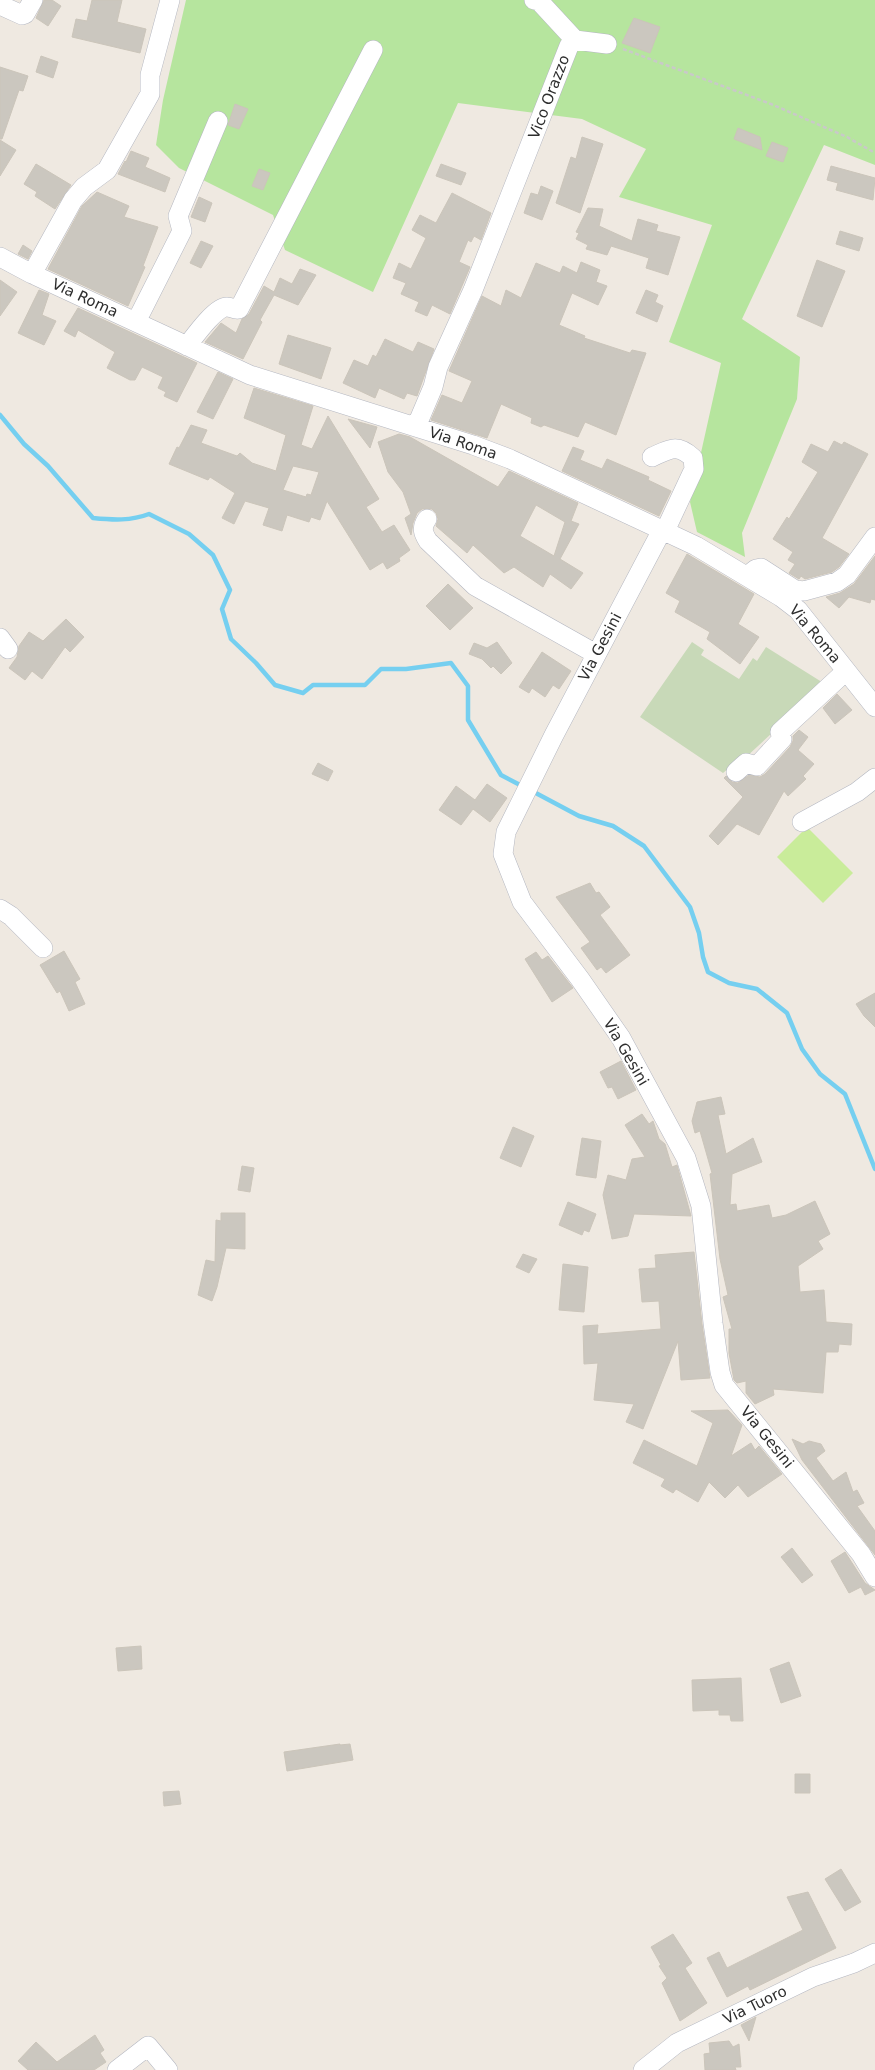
<svg xmlns="http://www.w3.org/2000/svg" width="875" height="2070" font-family="'DejaVu Sans',sans-serif">
  <style>
    .green { fill: #b6e59e }
    .cemetery { fill: #c8d9b8 }
    .pitch { fill: #c9ec9a }
    .lines { fill: none; stroke-linecap: round; stroke-linejoin: round }
    .stream { stroke: #75cff0; stroke-width: 4.5 }
    .building { fill: #cbc7bf; stroke: #cbc5ba; fill-rule: evenodd }
    .minor-casing { stroke: #b4b7c1; stroke-width: 20 }
    .path { stroke: #c9c9c9; stroke-width: 2.5; stroke-dasharray: 4 2.5; stroke-linecap: butt }
    .minor { stroke: #fff; stroke-width: 19 }
    .labels { text-anchor: middle; stroke-width: 4; stroke-linejoin: round; paint-order: stroke }
    .street-label { font-size: 15px; fill: #2e2e2e; stroke: #fff }
  </style>
  <rect width="100%" height="100%" fill="#efe9e1"/>
  <path class="green" d="M186 0H875V165L824 145 742 319 800 357 797 399 742 533 745 557 697 532 690 502 721 363 669 342 712 225 619 197 646 149 582 119 458 103 373 292 285 250 273 215 179 168 156 145 163 100Z"/>
  <path class="cemetery" d="M692 642 704 650 701 655 739 679 753 658 757 661 766 647 825 684 732 770 729 768 723 773 640 717Z"/>
  <path class="pitch" d="M807 827 853 873 823 903 777 857Z"/>
  <g class="lines">
    <path class="stream" d="M0 415 24 444 48 466 93 518C113 520 131 521 149 514L189 534 213 555 230 590 222 609 231 639 256 663 275 685 303 693 313 685H365L381 669H406L451 663 468 686V720L501 775 522 786
      M532 791 579 816 613 826 644 846 690 907 699 933 703 957 708 972 729 983 757 989 787 1013 802 1049 820 1074 845 1094 875 1169"/>
  </g>
  <path class="building" d="M44 0H52L61 6 48 26 36 18Z
    M92 0H122L117 22 146 29 140 53 72 37 76 19 87 21Z
    M634 18 660 27 650 53 622 43Z
    M41 56 58 62 53 78 36 72Z
    M0 67 28 76 23 91 19 90 2 139H0Z
    M235 104 248 109 239 129 228 125Z
    M738 128 760 137 762 150 734 139Z
    M582 137 603 144 580 213 556 203 571 157 576 159Z
    M0 140 16 150 0 176Z
    M772 142 788 148 783 162 766 156Z
    M131 151 149 158 145 167 170 178 165 192 118 174 125 161 126 162Z
    M36 164 71 185 55 209 35 196 37 192 24 184Z
    M441 164 466 173 461 185 436 176Z
    M831 166 875 178 873 200 836 190 838 183 827 180Z
    M259 169 270 173 263 190 252 186Z
    M541 186 553 191 542 220 524 213 531 193 538 195Z
    M97 192 129 206 124 217 158 227 143 266 145 267 128 306 48 269 82 206Z
    M452 193 491 213 481 240 474 236 471 242 468 240 459 262 470 267 450 314 432 305 427 316 415 311 419 302 401 294 406 283 393 278 399 263 411 269 426 238 412 230 420 215 436 223Z
    M199 197 212 203 205 222 191 217Z
    M588 208 603 209 599 226 632 241 638 219 658 225 656 231 680 237 668 275 646 268 649 258 611 246 607 255 586 249 588 245 576 239 579 233 576 232Z
    M840 231 863 238 859 251 836 244Z
    M201 241 213 246 201 268 190 263Z
    M23 245 32 251 28 259 18 254Z
    M817 260 845 271 822 327 797 316Z
    M581 262 600 270 596 282 607 286 598 305 572 293 559 325 585 336 584 338 630 353 632 350 646 353 616 435 585 422 578 437 544 425 541 427 531 423 532 418 501 404 487 438 431 420 442 395 462 403 472 381 449 371 482 296 501 306 506 290 521 298 536 263 560 273 563 266 577 273Z
    M300 269 316 275 298 305 274 295 260 320 262 322 243 359 205 342 221 323 236 333 242 319 249 314 264 286 274 292 280 278 292 284Z
    M0 280 17 292 0 316Z
    M39 290 49 294 42 315 56 321 44 345 18 333Z
    M646 290 658 295 655 302 663 306 657 322 636 313Z
    M78 308 197 363 177 402 164 396 166 392 158 388 163 377 142 367 135 380H130L107 368 115 352 78 330 75 337 64 331Z
    M288 335 331 348 321 379 279 364Z
    M385 339 413 352 418 342 434 349 417 396 407 393 404 399 379 388 375 398 343 383 354 360 368 366 373 355 376 357Z
    M218 372 233 379 213 419 197 412Z
    M254 388 313 406 301 445 312 449 328 416 379 499 366 507 382 532 394 525 410 550 399 558 400 561 387 569 383 562 370 570 327 501 320 520 311 517 309 522 287 515 282 531 263 525 269 508 245 501 234 524 222 518 235 493 210 477 208 480 169 464 177 447 179 448 191 425 207 430 201 443 237 456 240 453 252 463 276 471 286 435 244 418ZM293 466 319 472 311 495 307 494 306 497 283 490Z
    M348 419 377 427 370 448Z
    M399 434 410 437 498 487 509 471 578 503 571 521 579 524 560 559 583 573 571 589 550 574 543 587 514 567 504 573 473 545 467 553 436 526 438 519 436 513 432 509H422L417 513 413 523 411 535 405 518 411 514 403 492 388 472 378 442ZM536 505 565 522 554 556 520 536Z
    M834 441 842 445 844 442 868 454 822 538 849 554 839 567 832 572 805 579 801 576 799 579 789 573 795 564 788 560 793 552 773 539 787 517 789 519 818 472 802 462 811 444 828 452Z
    M573 447 584 451 580 460 602 469 607 459 649 477 648 480 671 491 659 516 562 471Z
    M687 554 754 594 738 624 759 637 740 664 707 639 710 632 675 612 680 601 666 593Z
    M875 556V600L871 599 870 603 849 597 839 608 826 597 840 593 854 584Z
    M448 584 473 608 450 630 426 606Z
    M66 619 84 637 70 652 65 647 42 679 32 671 25 680 9 668 17 657 19 646 29 632 43 641Z
    M497 642 512 663 501 674 493 666 491 668 482 659 469 654 474 643 487 648Z
    M542 652 571 671 559 689 553 685 545 697 532 688 529 693 519 687Z
    M837 694 852 710 835 724 823 708Z
    M799 730 808 737 798 750 814 764 803 776 806 779 788 796 784 791 759 835 737 824 718 845 709 836 743 797 724 778 726 776 732 782 738 783 749 775 760 777 765 774 790 747 793 741V736Z
    M318 763 333 771 328 781 312 774Z
    M487 784 507 798 490 822 473 809 461 825 439 810 456 786 475 800Z
    M590 883 596 893 599 892 610 907 600 915 630 955 606 973 601 967 597 970 581 948 590 942 556 897Z
    M64 951 80 979 75 982 85 1004 69 1011 60 991 57 993 40 965Z
    M536 952 542 960 548 956 573 988 552 1002 525 959Z
    M875 993V1027L864 1016 856 1004Z
    M621 1061 636 1090 618 1099 612 1087 608 1088 600 1072Z
    M721 1097 725 1114 718 1115 726 1154 753 1138 762 1162 732 1174 730 1205 736 1204 737 1211 769 1205 772 1218 786 1215 815 1201 830 1234 818 1241 823 1249 798 1266 800 1292 824 1290 826 1322 852 1324 851 1345 839 1344 838 1352H826L823 1393 773 1389 774 1395 755 1404 746 1393V1381L737 1383 734 1380 729 1353V1329H732L723 1297 728 1295 720 1259 710 1174 712 1173 700 1131 695 1133 692 1121 697 1102Z
    M642 1114 649 1124 653 1121 659 1139 665 1144 672 1167 677 1165 691 1216 634 1214 628 1236 612 1239 603 1195 608 1175 626 1180 632 1159 645 1157 625 1125Z
    M513 1127 534 1136 521 1167 500 1158Z
    M582 1138 601 1141 596 1178 576 1175Z
    M242 1166 254 1168 250 1192 238 1190Z
    M568 1202 596 1214 589 1232 584 1230 582 1235 559 1225Z
    M221 1213H245V1249L226 1248 217 1287 212 1301 198 1295 206 1260 215 1262 216 1220 221 1221Z
    M694 1252 702 1324 710 1378 681 1380 678 1341 643 1429 626 1422 634 1404 594 1400 598 1363 584 1364 583 1326 598 1325 597 1334 661 1329 659 1301 642 1302 639 1269 656 1268 655 1255Z
    M523 1254 537 1259 529 1273 516 1267Z
    M563 1264 588 1267 584 1312 559 1310Z
    M728 1410 742 1425 731 1456 751 1443 755 1450 759 1446 782 1474 748 1497 738 1485 725 1498 709 1482 698 1502 676 1489 673 1493 661 1486 665 1479 633 1463 644 1440 697 1466 713 1423 691 1411Z
    M792 1439 803 1444 809 1441 821 1444 825 1451 816 1458 833 1481 846 1472 853 1492 857 1490 864 1503 857 1506 875 1531V1555L802 1460Z
    M792 1548 813 1575 802 1583 781 1557Z
    M845 1552 865 1583 875 1590 865 1595 861 1587 849 1593 831 1561Z
    M141 1646 142 1669 118 1671 116 1648Z
    M789 1662 801 1696 781 1703 770 1669Z
    M741 1678 743 1721H731L730 1715H719V1710L693 1711 692 1680Z
    M340 1744V1745L350 1744 353 1760 287 1771 284 1752Z
    M795 1774H810V1793H795Z
    M179 1791 181 1804 164 1806 163 1792Z
    M841 1869 861 1902 845 1911 825 1879Z
    M808 1892 836 1948 750 1990 748 1986 727 1997 707 1958 719 1952 727 1968 803 1930 787 1897Z
    M673 1934 692 1963 685 1968 707 2003 680 2021 662 1983 667 1978 659 1966 661 1965 651 1947Z
    M756 2017 749 2041 741 2025Z
    M95 2035 104 2050 100 2053 106 2062 94 2070H28L18 2061 36 2042 57 2062Z
    M729 2041 733 2047 739 2044 741 2067H735L736 2070H705L704 2054 710 2053 709 2043Z"/>
  <g class="lines">
    <g class="minor-casing">
      <path id="minor" d="M534 0 539 1 575 40
        M0 5 22 15 25 14 33 0
        M0 257 32 274 250 375 473 445 510 459 696 546 781 597 798 610 875 707
        M32 274 73 200 84 187 107 170 150 94V75L170 0
        M136 322 182 231 178 216 218 121
        M187 346C194 337 216 306 227 307 232 307 234 310 239 309L373 50
        M416 427 433 387 438 367 473 290 569 46 575 40 607 44
        M652 457C670 449 677 443 693 458L694 469 665 531
        M427 519C421 528 423 533 428 541L475 586 596 654
        M662 530 554 735 506 832 503 854 522 902 580 979 621 1038 686 1158 701 1206 713 1323 720 1372 724 1385 861 1554 875 1577
        M747 576 756 569 761 568 795 590 804 591 837 582 847 575 875 537
        M0 638 8 649
        M736 772 746 763 757 766 782 739 780 732 846 671
        M802 822 857 792 875 778
        M0 909 11 916 43 948
        M117 2070 148 2046 168 2070
        M643 2070 677 2043 813 1977 854 1963 875 1953"/>
    </g>
    <path class="path" d="M623 49 771 104 847 137 875 153"/>
    <use href="#minor" class="minor"/>
  </g>
  <g class="labels">
    <g class="street-label">
      <text transform="translate(549 97) rotate(-69)" y="5">Vico Orazzo</text>
      <text transform="translate(85 298) rotate(25)" y="5">Via Roma</text>
      <text transform="translate(463 443) rotate(19)" y="5">Via Roma</text>
      <text transform="translate(815 634) rotate(50)" y="5">Via Roma</text>
      <text transform="translate(600 647) rotate(-62)" y="5">Via Gesini</text>
      <text transform="translate(626 1052) rotate(60)" y="5">Via Gesini</text>
      <text transform="translate(767 1437) rotate(51)" y="5">Via Gesini</text>
      <text transform="translate(755 2005) rotate(-26)" y="5">Via Tuoro</text>
    </g>
  </g>
</svg>
